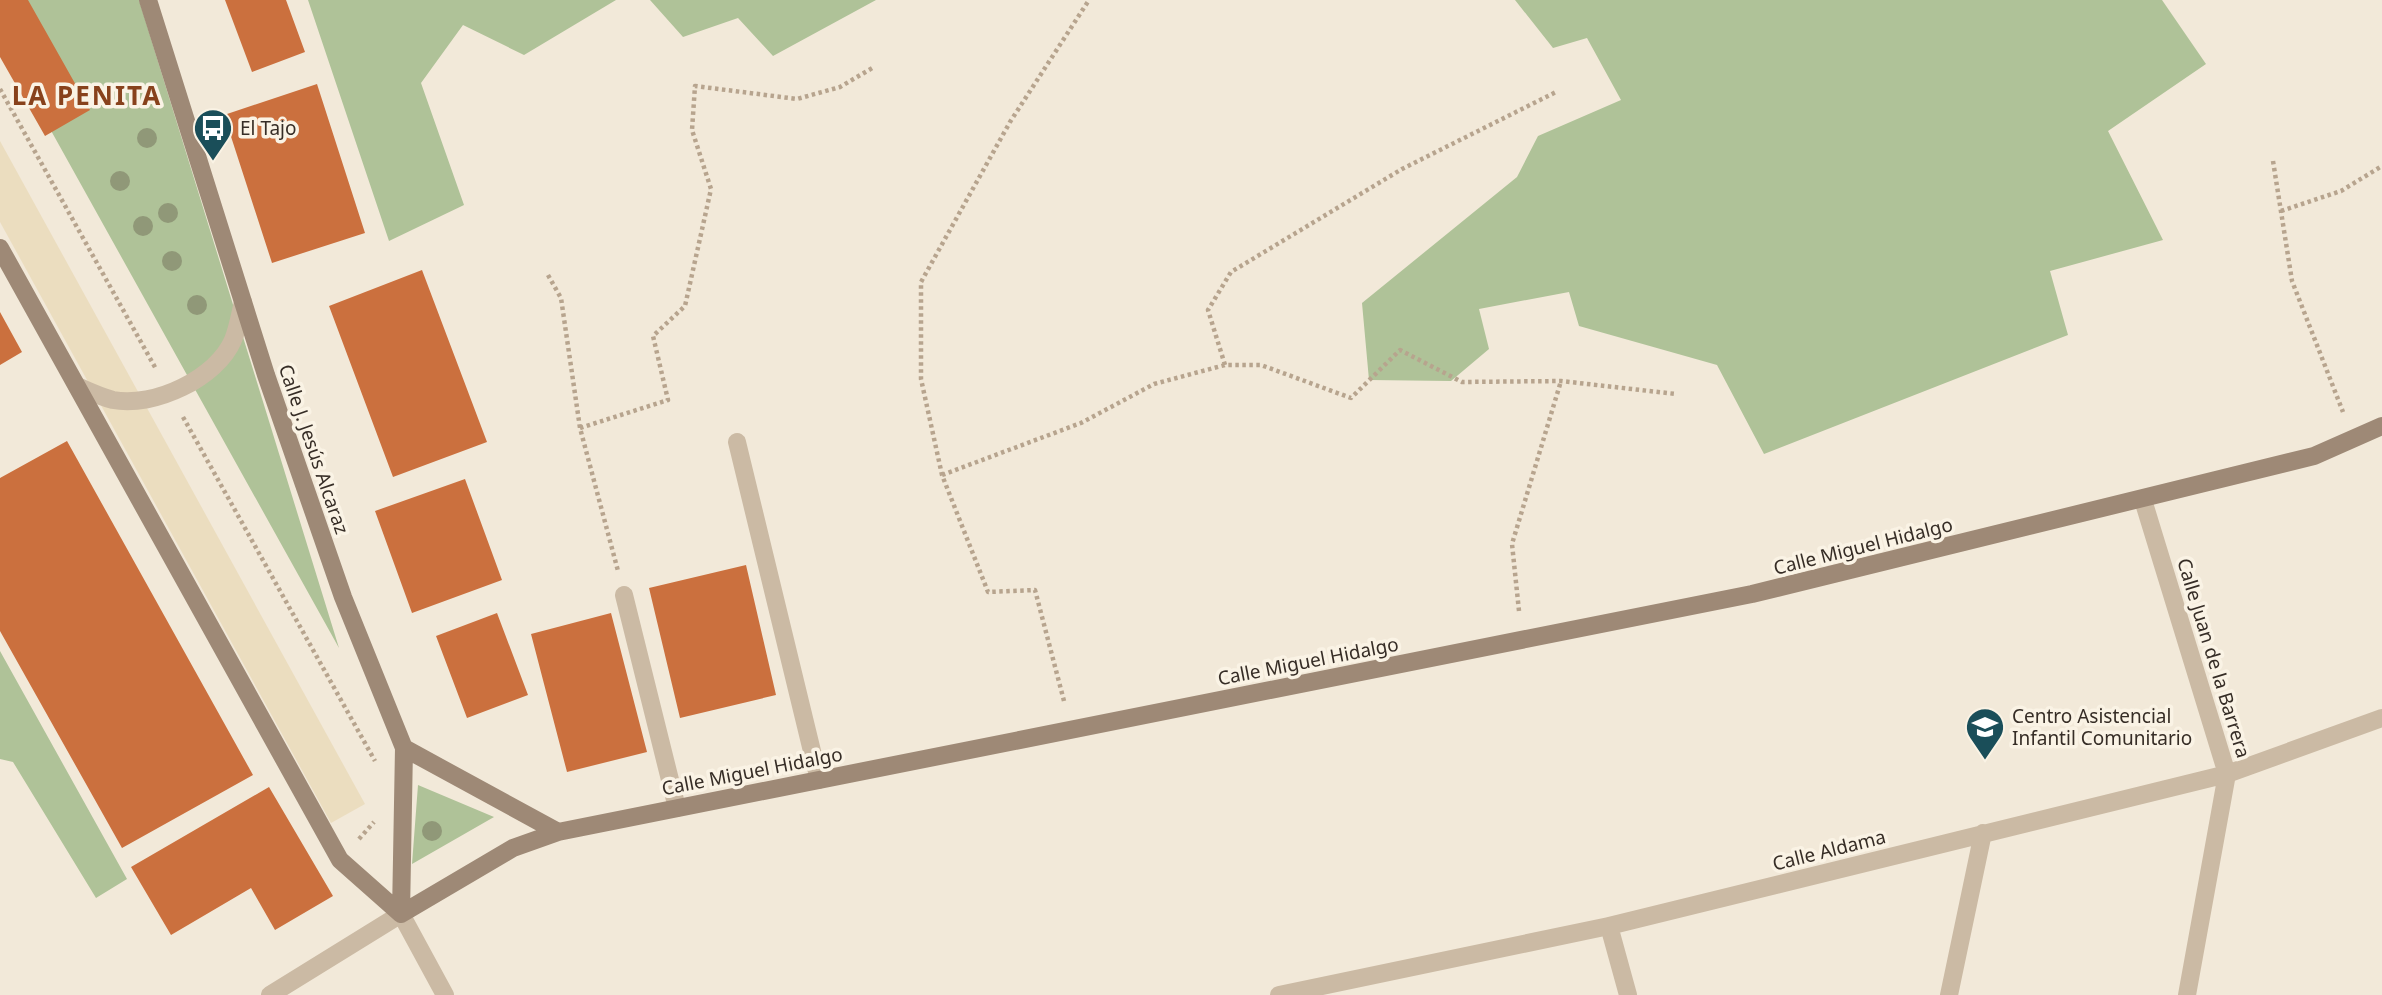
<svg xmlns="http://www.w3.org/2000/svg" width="2382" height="995" font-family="'Noto Sans',sans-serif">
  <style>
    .green { fill: #afc298 }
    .plaza { fill: #ebddbf }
    .building { fill: #cb703e }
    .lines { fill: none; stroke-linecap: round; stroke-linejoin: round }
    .path { stroke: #b7a48e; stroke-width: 4.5; stroke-dasharray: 3.5 3.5; stroke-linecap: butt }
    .service { stroke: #cbbaa4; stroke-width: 18 }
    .minor { stroke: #cbbaa4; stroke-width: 18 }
    .tertiary { stroke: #cbbaa4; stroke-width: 18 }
    .secondary { stroke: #9e8976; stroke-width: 18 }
    .tree { fill: #909878 }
    .labels { text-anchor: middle; stroke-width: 7; stroke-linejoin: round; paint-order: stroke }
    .poi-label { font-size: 19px; fill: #362d26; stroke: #faf3e5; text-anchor: start }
    .street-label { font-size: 19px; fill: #362d26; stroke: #faf3e5 }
    .district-label { font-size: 26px; font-weight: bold; letter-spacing: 2px; fill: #88421c; stroke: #faf3e5 }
  </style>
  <rect width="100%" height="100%" fill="#f2e9d9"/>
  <path class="green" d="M0 0H139L339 648 0 39Z
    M308 0H616L524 55 463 25 421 83 464 205 389 241Z
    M650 0H876L773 56 738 18 683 37Z
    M1515 0H2162L2206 64 2108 131 2163 240 2050 271 2068 335 1764 454 1717 365 1579 326 1569 292 1479 309 1489 349 1451 381 1369 380 1362 303 1517 177 1538 136 1621 100 1587 38 1553 48Z
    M0 651 127 879 96 898 13 762 0 759Z
    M418 785 494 817 412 864Z"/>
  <path class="plaza" d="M0 141 365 804 331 823 0 222Z"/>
  <path class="building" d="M0 0H28L90 110 45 136 0 57Z
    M225 0H286L305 52 252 72Z
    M317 84 365 233 272 263 224 115Z
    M422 270 487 442 393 477 329 306Z
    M0 312 22 352 0 365Z
    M67 441 253 775 122 848 0 631V478Z
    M465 479 502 580 412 613 375 511Z
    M746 565 776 695 680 718 649 588Z
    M497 613 528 695 467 718 436 636Z
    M611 613 647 752 567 772 531 634Z
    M269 787 333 896 275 930 251 888 171 935 131 867Z"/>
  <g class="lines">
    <path class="path" d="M0 89 156 369
      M2273 161 2292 281 2343 412
      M2281 211 2341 191 2382 166
      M548 275 561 298 580 428 618 571
      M1225 365 1208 310 1231 272 1402 169 1558 91
      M183 417 375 761
      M580 428 668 400 653 336 685 306 711 189 692 130 695 86 797 99 840 87 874 67
      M942 475 1081 423 1154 384 1225 365H1261L1351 398 1400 350 1462 382 1561 381 1676 394
      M1519 611 1512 544 1561 381
      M1064 701 1035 590 988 592 942 475 921 379V282L1010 122 1089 0
      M359 839 374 822"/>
    <path class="service" d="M737 442 819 780"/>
    <path class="minor" d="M2143 500 2227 774 2187 995
      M624 595 677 808
      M1609 926 1628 995
      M1279 995 1609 926 2227 774 2382 718
      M1949 995 1983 833"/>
    <path class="tertiary" d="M77 386C88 391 101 397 113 400 154 408 217 378 233 340 238 328 240 314 243 302
      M270 995 401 914 445 995"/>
    <path class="secondary" d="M148 0 266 375 343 597 404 748 401 914
      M0 248 340 860 401 914
      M404 748 558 832
      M401 914 513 848 558 832 1752 594 2314 456 2382 426"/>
  </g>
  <g class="tree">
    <circle cx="147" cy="138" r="10"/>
    <circle cx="120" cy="181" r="10"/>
    <circle cx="168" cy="213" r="10"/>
    <circle cx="143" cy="226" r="10"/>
    <circle cx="172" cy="261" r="10"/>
    <circle cx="197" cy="305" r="10"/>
    <circle cx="432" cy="831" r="10"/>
  </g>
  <defs>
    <g id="bus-pin" transform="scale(2.0125)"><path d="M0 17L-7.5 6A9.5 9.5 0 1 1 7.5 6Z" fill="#1a4e59" stroke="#faf3e5"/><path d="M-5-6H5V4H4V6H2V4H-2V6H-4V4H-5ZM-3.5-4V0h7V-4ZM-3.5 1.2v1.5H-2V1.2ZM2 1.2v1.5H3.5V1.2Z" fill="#fff"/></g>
    <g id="school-pin" transform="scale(2.0125)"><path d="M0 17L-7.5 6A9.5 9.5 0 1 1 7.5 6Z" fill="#1a4e59" stroke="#faf3e5"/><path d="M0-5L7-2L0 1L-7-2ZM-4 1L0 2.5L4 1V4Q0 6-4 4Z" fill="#fff"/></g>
  </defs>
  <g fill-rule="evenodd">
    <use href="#bus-pin" x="213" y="128"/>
    <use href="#school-pin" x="1985" y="727"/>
  </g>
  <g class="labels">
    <g class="poi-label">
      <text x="240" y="135">El Tajo</text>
      <text x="2012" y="723">Centro Asistencial<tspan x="2012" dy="22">Infantil Comunitario</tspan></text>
    </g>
    <g class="street-label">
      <text transform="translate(314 449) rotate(71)" y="7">Calle J. Jesús Alcaraz</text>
      <text transform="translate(1863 546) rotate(-14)" y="7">Calle Miguel Hidalgo</text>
      <text transform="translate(2214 658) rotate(73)" y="7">Calle Juan de la Barrera</text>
      <text transform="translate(1308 661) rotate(-11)" y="7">Calle Miguel Hidalgo</text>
      <text transform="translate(752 771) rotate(-11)" y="7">Calle Miguel Hidalgo</text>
      <text transform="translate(1829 850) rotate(-14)" y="7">Calle Aldama</text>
    </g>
    <g class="district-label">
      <text x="87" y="105">LA PENITA</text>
    </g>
  </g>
</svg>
